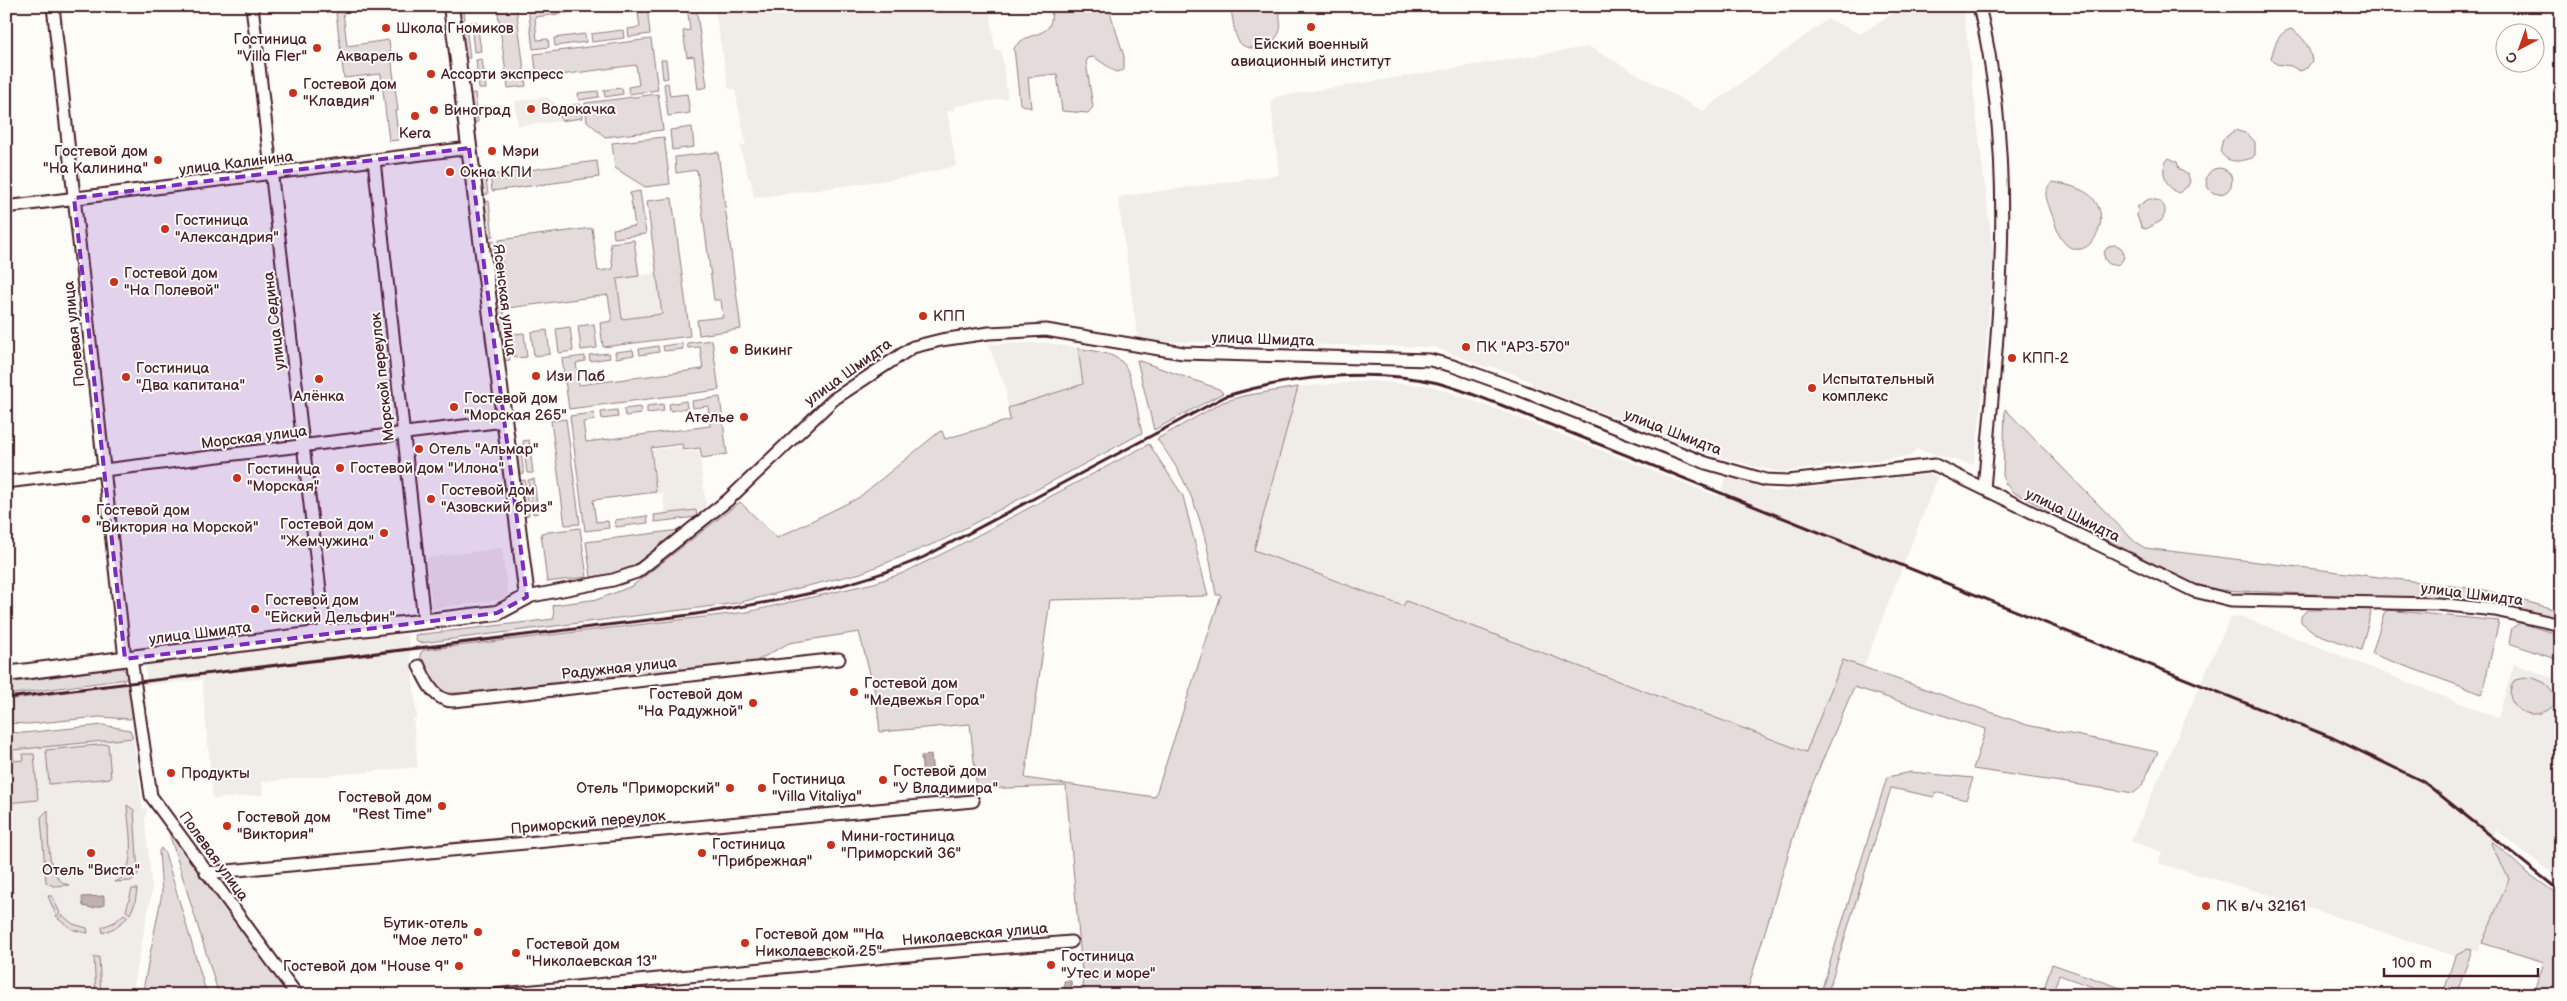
<svg xmlns="http://www.w3.org/2000/svg" width="2567" height="1001" font-family="'Balsamiq Sans',sans-serif">
  <style>
    .built { fill: #f0ece8 }
    .green { fill: #e3dcda; stroke: #967e82 }
    .water { fill: #c0b1b1; stroke: #91777b }
    .lines { fill: none; stroke-linecap: round; stroke-linejoin: round }
    .minor-casing { stroke: #4a1f2b; stroke-width: 15 }
    .tertiary-casing { stroke: #4a1f2b; stroke-width: 18 }
    .minor { stroke: #fdfcf7; stroke-width: 11 }
    .tertiary { stroke: #fdfcf7; stroke-width: 14 }
    .rail { stroke: #4a1f2b; stroke-width: 3 }
    .marked { fill: #7b2cbf; fill-opacity: 0.2; stroke: #7b2cbf; stroke-width: 4; stroke-dasharray: 10 6; stroke-linejoin: round }
    .poi-dot { fill: #c8321e; stroke: #fdfcf7; stroke-width: 2 }
    .labels { text-anchor: middle; stroke-width: 4; stroke-linejoin: round; paint-order: stroke }
    .poi-label { font-size: 15px; fill: #4a1f2b; stroke: #fdfcf7; text-anchor: start }
    .street-label { font-size: 15px; fill: #4a1f2b; stroke: #fdfcf7 }
  </style>
  <rect width="100%" height="100%" fill="#fdfcf7"/>
  <filter id="ink" filterUnits="userSpaceOnUse"><feTurbulence type="fractalNoise" baseFrequency=".02" numOctaves="2"/><feDisplacementMap in="SourceGraphic" scale="10" xChannelSelector="R" yChannelSelector="G"/><feConvolveMatrix kernelMatrix="1 2 1 2 8 2 1 2 1" color-interpolation-filters="sRGB"/></filter>
  <g filter="url(#ink)">
    <path class="built" d="M714 6H989L995 50H1001L1008 98 954 106V110L947 111 956 166 908 177 754 198 751 179H749L740 147 746 145 735 89H729Z
      M1905 6H1963L1993 253 1982 400 1974 465 1916 449 1911 456 1779 472 1719 457 1531 385 1532 382 1511 373 1490 366 1488 368 1434 347 1138 341 1118 197 1279 175 1271 102 1275 97 1589 47 1703 111 1828 19 1861 34Z
      M547 97 559 107 561 121 518 126 515 101Z
      M657 273 662 314 622 319 617 279Z
      M1046 343 1078 348 1083 384 1008 408 1005 386 988 344Z
      M1369 381 1432 386 1499 410 1719 497 1727 475 1774 492 1929 474 1938 476 1863 668 1843 661 1806 752 1406 602 1404 606 1254 550 1298 387Z
      M682 446 683 452 699 450 706 506 704 509 665 513 663 492 657 493 652 450Z
      M502 548 508 594 504 599 432 609 426 558Z
      M2240 616 2498 718 2514 664 2561 681V880L2496 830 2491 844 2509 879 2478 952 2468 949 2455 956 2270 895 2158 863 2162 852 2131 841 2230 618Z
      M377 634 408 635 417 718 413 719 418 767 262 782 263 795 213 799 202 680 147 685 145 665Z
      M133 738 143 809H147L145 819 152 890 132 995H6V750Z"/>
    <path class="green" d="M457 6H472V11L464 12 465 19 459 20Z
      M497 6H516L526 86 508 88Z
      M528 6H619L535 17 537 40 548 39 549 47 533 49Z
      M637 6H647L650 34 629 37 628 29 640 27Z
      M687 6H696L707 87 698 89 694 56 687 57 683 31 690 30Z
      M1051 6H1108L1124 56V70L1116 72 1094 57 1088 58 1086 62 1093 107 1088 113 1062 111 1057 74 1028 77 1031 108 1020 104 1014 48C1029 27 1056 43 1051 6Z
      M1230 6H1280C1278 27 1287 27 1269 46 1231 55 1237 34 1230 6Z
      M343 12 347 46 389 40 398 111H395L399 140 389 141 381 74 344 78 336 13Z
      M471 22H477L481 51 474 52Z
      M459 25H466L470 58H464Z
      M2291 29C2304 37 2309 45 2312 61L2307 68 2300 71 2291 66 2276 64 2271 58C2275 45 2277 33 2291 29Z
      M623 30 624 38 592 42 591 34Z
      M585 34 586 42 555 46 554 38Z
      M651 39 658 90 629 94 628 87 639 85 636 65 537 78 534 54Z
      M482 59 486 89H479L476 60Z
      M661 60H666L668 78 663 79Z
      M668 83 670 96 687 94 690 113 668 116 664 84Z
      M622 88 623 94 605 97 604 90Z
      M598 91 599 97 579 100 578 93Z
      M475 93 478 122 472 123 468 94Z
      M658 94 663 130 605 137 587 121 585 103Z
      M580 104 582 118 561 121 559 107Z
      M692 127 694 147 672 150 670 130Z
      M2235 130 2248 134 2255 142V155L2252 158C2239 162 2227 164 2220 151L2223 139Z
      M664 137 670 184 645 187 615 168 612 143Z
      M718 152 741 329 699 335 697 320 723 317 721 300H714L697 170 676 173 675 157Z
      M2169 158 2177 162 2179 169 2188 175 2190 181 2188 186 2179 193C2166 189 2158 168 2169 158Z
      M597 161 599 177 492 191 490 175Z
      M2206 181a13 13 0 1 1 26 0a13 13 0 1 1-26 0Z
      M485 171 488 194 481 195 478 172Z
      M2053 182C2061 184 2071 185 2079 189 2125 208 2087 272 2063 241 2057 234 2055 221 2051 212 2047 200 2041 191 2053 182Z
      M640 191 646 234 614 238 613 229 635 226 630 193Z
      M672 198 690 336 603 347 600 323 612 321 608 295 508 308 499 240 592 228 598 271 613 269 610 243 634 240 639 276 617 279 622 319 662 314 647 201Z
      M2149 199C2163 199 2170 209 2161 221L2146 229 2142 228 2137 216 2138 206Z
      M489 201 493 236 487 237 482 202Z
      M494 241 510 360 503 361 487 242Z
      M2104 255a10 10 0 1 1 20 0a10 10 0 1 1-20 0Z
      M594 324 597 348 581 350 578 326Z
      M570 327 573 351 559 353 556 329Z
      M547 330 550 354 534 356 531 332Z
      M524 333 527 357 515 358 512 334Z
      M712 340 719 390 569 409 562 359 585 356V361L576 363 579 385 703 369 700 347 688 348 687 343Z
      M682 343 683 349 664 351 663 346Z
      M658 346 659 352 640 355 639 349Z
      M1078 348C1091 351 1112 352 1122 362 1133 372 1138 417 1142 433L943 540 861 573 737 603 421 643 417 642 415 635 554 619 553 605 599 599 632 586 740 502 777 538 858 498 939 432 942 431 945 439 1010 420 1008 408 1083 384Z
      M633 350 634 355 616 358 615 352Z
      M609 353 610 358 590 361 589 355Z
      M1137 360 1219 389 1223 393 1154 430Z
      M1298 387 1254 550 1403 606 1406 601 1806 752 1843 660 2027 725 2158 752 2141 787 2134 793 1973 769 1986 729 1854 687 1802 808 1746 995H1084L1066 786 977 789 970 724 880 732 876 696 859 632 789 643 751 664 474 693H443L423 667 420 654 423 650 747 612 874 583 903 573 950 550 1149 444 1183 496 1208 596 1050 600 1025 778 1155 797 1221 595H1216C1206 533 1196 490 1157 439L1223 402 1243 396Z
      M720 397 727 454 702 458 700 448 683 450 682 444 651 448 656 492 593 500 596 522 608 521 609 528 585 531 570 416 594 413 595 420 583 422 586 442 710 426 708 406 693 408 692 401Z
      M686 401 687 408 670 411 669 404Z
      M663 404 664 411 647 413V406Z
      M640 407 641 414 625 416 624 409Z
      M2005 409 2135 542 2145 548 2484 590 2561 611V621L2515 608 2486 602 2219 590 2192 583 2013 492 2005 483 2003 475Z
      M617 410 618 417 602 419 601 412Z
      M566 419 580 524 565 525 551 421Z
      M529 440 533 473H527L523 441Z
      M520 445 524 474 517 475 513 446Z
      M534 479 538 513 533 514 528 480Z
      M525 480 529 515 522 516 517 481Z
      M696 510 697 517 655 522 654 515Z
      M647 516 648 523 616 527 615 520Z
      M580 528 587 577 547 582 541 533Z
      M679 530 627 572 591 577 586 542Z
      M2369 609 2371 612 2361 650 2315 633 2301 622V616L2308 610Z
      M2388 610 2499 621 2482 694 2372 654 2384 613Z
      M2520 623 2561 635V661L2509 643 2512 628Z
      M121 668 126 671 127 679 6 695V683Z
      M2531 677 2545 683 2554 695V705C2533 727 2497 705 2515 680Z
      M127 684 131 688 135 715 130 719 99 717 29 724 6 723V700Z
      M103 725 130 730 133 738 13 750 14 761 24 760 23 754H34L38 800 6 803V732L23 733Z
      M108 744 111 778 49 784 46 750Z
      M1911 772 1973 778 1966 800 1935 792 1934 797 1891 788 1827 995H1820L1887 777Z
      M127 805 134 810 138 874 131 881 115 882C139 874 128 825 127 805Z
      M48 810C49 831 44 880 69 885L53 886 46 882 41 817Z
      M167 826 291 995H219Z
      M2492 841 2525 871 2561 897V995H2534L2544 962 2482 943 2509 879 2491 844Z
      M161 848 165 853 207 995H142L162 893 159 851Z
      M132 889H137L135 903 130 914 126 911Z
      M48 896H52L60 913 57 917Z
      M124 914 128 917 116 927 103 933 102 927 115 922Z
      M62 915 73 924 87 928 88 933 74 930 58 919Z
      M2468 949 2472 950 2456 995H2443L2455 956Z
      M94 957H99L101 995H96Z
      M2052 964 2141 995H2115L2059 975 2052 995H2042Z"/>
    <path class="water" d="M931 755 933 775H923L921 756Z
      M104 896V905L92 908 83 906 82 897Z
      M1064 981H1071L1072 995H1065Z"/>
    <g class="lines">
      <g class="minor-casing">
        <path id="minor" d="M53 6 125 659
          M252 6 325 633
          M1979 6C2018 164 1998 329 1984 489
          M374 160 424 621
          M6 207 469 148
          M6 482 504 421
          M527 597 613 580 637 572 728 500 834 399 913 347 941 340 989 333 1046 330 1183 353 1430 360 1453 366 1523 391 1706 463 1766 480 1788 481 1935 465 2194 591 2231 600 2438 604 2495 610 2561 625
          M131 658 151 796 297 995
          M419 666C426 681 434 701 453 701L839 659
          M206 873 973 801
          M492 995 897 956 1071 942"/>
      </g>
      <g class="tertiary-casing">
        <path id="tertiary" d="M6 674 325 633 497 613 527 597 451 6"/>
      </g>
      <use href="#minor" class="minor"/>
      <use href="#tertiary" class="tertiary"/>
      <path class="rail" d="M6 698 690 615C769 603 851 589 924 557L1226 396C1287 377 1369 368 1433 382 1456 387 1479 397 1501 405L2333 738 2424 782 2561 892"/>
    </g>
  </g>
  <path class="marked" d="M469 148 527 597 497 613 125 659 74 198Z"/>
  <g class="poi-dot">
    <circle cx="1311" cy="27" r="5"/>
    <circle cx="386" cy="28" r="5"/>
    <circle cx="317" cy="48" r="5"/>
    <circle cx="413" cy="56" r="5"/>
    <circle cx="431" cy="74" r="5"/>
    <circle cx="293" cy="93" r="5"/>
    <circle cx="531" cy="109" r="5"/>
    <circle cx="434" cy="110" r="5"/>
    <circle cx="415" cy="116" r="5"/>
    <circle cx="492" cy="151" r="5"/>
    <circle cx="158" cy="160" r="5"/>
    <circle cx="450" cy="172" r="5"/>
    <circle cx="165" cy="229" r="5"/>
    <circle cx="114" cy="282" r="5"/>
    <circle cx="923" cy="316" r="5"/>
    <circle cx="1466" cy="347" r="5"/>
    <circle cx="734" cy="350" r="5"/>
    <circle cx="2012" cy="358" r="5"/>
    <circle cx="536" cy="376" r="5"/>
    <circle cx="126" cy="377" r="5"/>
    <circle cx="319" cy="379" r="5"/>
    <circle cx="1812" cy="388" r="5"/>
    <circle cx="454" cy="407" r="5"/>
    <circle cx="744" cy="417" r="5"/>
    <circle cx="419" cy="449" r="5"/>
    <circle cx="340" cy="468" r="5"/>
    <circle cx="237" cy="478" r="5"/>
    <circle cx="431" cy="499" r="5"/>
    <circle cx="86" cy="519" r="5"/>
    <circle cx="384" cy="533" r="5"/>
    <circle cx="255" cy="609" r="5"/>
    <circle cx="854" cy="692" r="5"/>
    <circle cx="753" cy="703" r="5"/>
    <circle cx="171" cy="773" r="5"/>
    <circle cx="883" cy="780" r="5"/>
    <circle cx="730" cy="788" r="5"/>
    <circle cx="762" cy="788" r="5"/>
    <circle cx="442" cy="806" r="5"/>
    <circle cx="227" cy="826" r="5"/>
    <circle cx="831" cy="845" r="5"/>
    <circle cx="91" cy="853" r="5"/>
    <circle cx="702" cy="853" r="5"/>
    <circle cx="2206" cy="906" r="5"/>
    <circle cx="478" cy="932" r="5"/>
    <circle cx="745" cy="943" r="5"/>
    <circle cx="516" cy="953" r="5"/>
    <circle cx="1051" cy="965" r="5"/>
    <circle cx="459" cy="966" r="5"/>
  </g>
  <g class="labels">
    <g class="poi-label">
      <text x="396" y="33">Школа Гномиков</text>
      <text x="307" y="44" text-anchor="end">Гостиница<tspan x="307" dy="17">"Villa Fler"</tspan></text>
      <text x="1311" y="49" text-anchor="middle">Ейский военный<tspan x="1311" dy="17">авиационный институт</tspan></text>
      <text x="403" y="61" text-anchor="end">Акварель</text>
      <text x="441" y="79">Ассорти экспресс</text>
      <text x="303" y="89">Гостевой дом<tspan x="303" dy="17">"Клавдия"</tspan></text>
      <text x="541" y="114">Водокачка</text>
      <text x="444" y="115">Виноград</text>
      <text x="415" y="138" text-anchor="middle">Кега</text>
      <text x="148" y="156" text-anchor="end">Гостевой дом<tspan x="148" dy="17">"На Калинина"</tspan></text>
      <text x="502" y="156">Мэри</text>
      <text x="460" y="177">Окна КПИ</text>
      <text x="175" y="225">Гостиница<tspan x="175" dy="17">"Александрия"</tspan></text>
      <text x="124" y="278">Гостевой дом<tspan x="124" dy="17">"На Полевой"</tspan></text>
      <text x="933" y="321">КПП</text>
      <text x="1476" y="352">ПК "АРЗ-570"</text>
      <text x="744" y="355">Викинг</text>
      <text x="2022" y="363">КПП-2</text>
      <text x="136" y="373">Гостиница<tspan x="136" dy="17">"Два капитана"</tspan></text>
      <text x="546" y="381">Изи Паб</text>
      <text x="1822" y="384">Испытательный<tspan x="1822" dy="17">комплекс</tspan></text>
      <text x="319" y="401" text-anchor="middle">Алёнка</text>
      <text x="464" y="403">Гостевой дом<tspan x="464" dy="17">"Морская 265"</tspan></text>
      <text x="734" y="422" text-anchor="end">Ателье</text>
      <text x="429" y="454">Отель "Альмар"</text>
      <text x="350" y="473">Гостевой дом "Илона"</text>
      <text x="247" y="474">Гостиница<tspan x="247" dy="17">"Морская"</tspan></text>
      <text x="441" y="495">Гостевой дом<tspan x="441" dy="17">"Азовский бриз"</tspan></text>
      <text x="96" y="515">Гостевой дом<tspan x="96" dy="17">"Виктория на Морской"</tspan></text>
      <text x="374" y="529" text-anchor="end">Гостевой дом<tspan x="374" dy="17">"Жемчужина"</tspan></text>
      <text x="265" y="605">Гостевой дом<tspan x="265" dy="17">"Ейский Дельфин"</tspan></text>
      <text x="864" y="688">Гостевой дом<tspan x="864" dy="17">"Медвежья Гора"</tspan></text>
      <text x="743" y="699" text-anchor="end">Гостевой дом<tspan x="743" dy="17">"На Радужной"</tspan></text>
      <text x="893" y="776">Гостевой дом<tspan x="893" dy="17">"У Владимира"</tspan></text>
      <text x="181" y="778">Продукты</text>
      <text x="772" y="784">Гостиница<tspan x="772" dy="17">"Villa Vitaliya"</tspan></text>
      <text x="720" y="793" text-anchor="end">Отель "Приморский"</text>
      <text x="432" y="802" text-anchor="end">Гостевой дом<tspan x="432" dy="17">"Rest Time"</tspan></text>
      <text x="237" y="822">Гостевой дом<tspan x="237" dy="17">"Виктория"</tspan></text>
      <text x="841" y="841">Мини-гостиница<tspan x="841" dy="17">"Приморский 36"</tspan></text>
      <text x="712" y="849">Гостиница<tspan x="712" dy="17">"Прибрежная"</tspan></text>
      <text x="91" y="875" text-anchor="middle">Отель "Виста"</text>
      <text x="2216" y="911">ПК в/ч 32161</text>
      <text x="468" y="928" text-anchor="end">Бутик-отель<tspan x="468" dy="17">"Мое лето"</tspan></text>
      <text x="755" y="939">Гостевой дом ""На<tspan x="755" dy="17">Николаевской 25"</tspan></text>
      <text x="526" y="949">Гостевой дом<tspan x="526" dy="17">"Николаевская 13"</tspan></text>
      <text x="1061" y="961">Гостиница<tspan x="1061" dy="17">"Утес и море"</tspan></text>
      <text x="449" y="971" text-anchor="end">Гостевой дом "House 9"</text>
    </g>
    <g class="street-label">
      <text transform="translate(236 163) rotate(-7)" y="5">улица Калинина</text>
      <text transform="translate(505 300) rotate(83)" y="5">Ясенская улица</text>
      <text transform="translate(274 321) rotate(-97)" y="5">улица Седина</text>
      <text transform="translate(74 334) rotate(-96)" y="5">Полевая улица</text>
      <text transform="translate(1263 339) rotate(2)" y="5">улица Шмидта</text>
      <text transform="translate(848 372) rotate(-36)" y="5">улица Шмидта</text>
      <text transform="translate(382 377) rotate(-96)" y="5">Морской переулок</text>
      <text transform="translate(1673 432) rotate(21)" y="5">улица Шмидта</text>
      <text transform="translate(254 437) rotate(-7)" y="5">Морская улица</text>
      <text transform="translate(2073 515) rotate(26)" y="5">улица Шмидта</text>
      <text transform="translate(2472 594) rotate(7)" y="5">улица Шмидта</text>
      <text transform="translate(200 633) rotate(-7)" y="5">улица Шмидта</text>
      <text transform="translate(619 668) rotate(-6)" y="5">Радужная улица</text>
      <text transform="translate(588 822) rotate(-5)" y="5">Приморский переулок</text>
      <text transform="translate(214 856) rotate(54)" y="5">Полевая улица</text>
      <text transform="translate(975 934) rotate(-5)" y="5">Николаевская улица</text>
    </g>
  </g>
  <rect width="2567" height="1001" fill="none" stroke="#fdfcf7" stroke-width="25"/>
  <rect x="12" y="12" width="2542" height="976" fill="none" stroke="#4a1f2b" stroke-width="2" filter="url(#ink)"/>
  <g transform="translate(2520 48) rotate(221)"><circle r="24" fill="#fdfcf7" stroke="#b5a4a5"/>
  <path d="M0-4L9 19L0 12L-9 19Z" fill="#c8321e"/>
  <text y="-8" font-size="14" font-weight="bold" text-anchor="middle" fill="#4a1f2b">С</text>
  </g>
  <path d="M2384 968v8h154v-8" fill="none" stroke="#4a1f2b" stroke-width="2.5"/>
  <text x="2392" y="968" font-size="15" fill="#4a1f2b" stroke="#fdfcf7" stroke-width="4" paint-order="stroke">100 m</text>
</svg>
